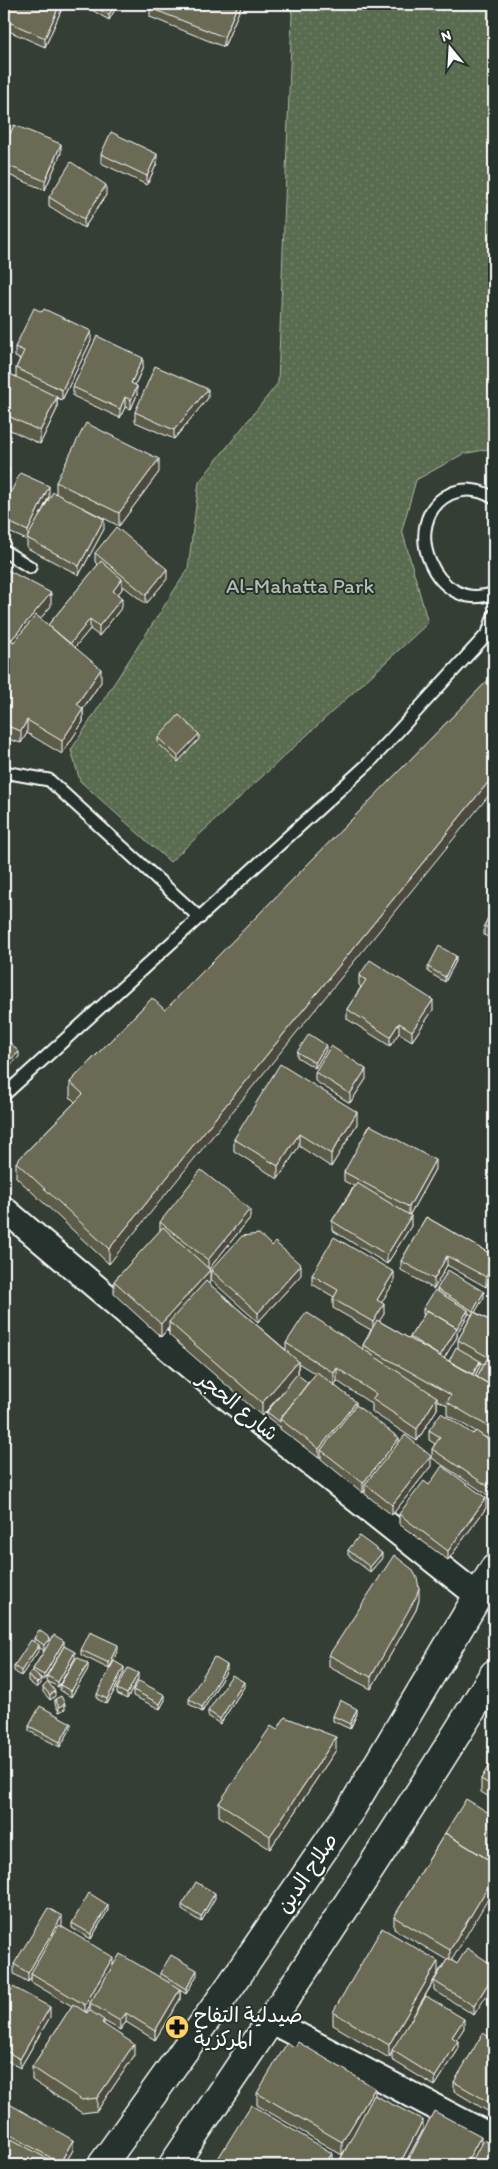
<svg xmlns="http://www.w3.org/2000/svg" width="498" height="2169" font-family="Itim,'Playpen Sans Arabic',sans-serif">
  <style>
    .park { fill: url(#park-dots); stroke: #acb6a7 }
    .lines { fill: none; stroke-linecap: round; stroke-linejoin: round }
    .service-casing { stroke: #fff; stroke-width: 15 }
    .minor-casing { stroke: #fff; stroke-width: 28 }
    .trunk-casing { stroke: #fff; stroke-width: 31 }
    .service { stroke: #26332d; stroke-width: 11 }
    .minor { stroke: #26332d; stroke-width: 24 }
    .trunk { stroke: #26332d; stroke-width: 28 }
    .wall { fill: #5c5b49; stroke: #fff; fill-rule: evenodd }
    .shaded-wall { fill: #4b4a3c; stroke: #fff }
    .building { fill: #6b6a55; stroke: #fff }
    .labels { text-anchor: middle; stroke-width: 4; stroke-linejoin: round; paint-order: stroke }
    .park-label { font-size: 21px; fill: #b5bdb0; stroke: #26332d }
    .street-label { font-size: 21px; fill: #fff; stroke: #26332d }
    .poi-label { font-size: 21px; fill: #fff; stroke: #26332d; text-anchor: start }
  </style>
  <defs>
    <pattern id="park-dots" width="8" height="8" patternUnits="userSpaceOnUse" patternTransform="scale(1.25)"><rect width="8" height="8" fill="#5a6c4f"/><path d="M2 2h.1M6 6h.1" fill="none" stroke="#738269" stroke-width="1.8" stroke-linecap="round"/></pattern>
  </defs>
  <rect width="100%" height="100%" fill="#343e35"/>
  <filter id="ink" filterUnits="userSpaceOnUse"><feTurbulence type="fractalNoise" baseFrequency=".02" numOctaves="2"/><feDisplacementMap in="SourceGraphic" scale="10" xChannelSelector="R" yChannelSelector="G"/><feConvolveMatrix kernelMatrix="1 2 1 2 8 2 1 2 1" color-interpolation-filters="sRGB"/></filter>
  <g filter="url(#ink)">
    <path class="park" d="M290 4H494V448L463 454 416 480 402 530 428 623 170 862 80 781 71 750 188 569 199 482 278 383 292 15Z"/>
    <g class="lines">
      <g class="service-casing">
        <path id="service" d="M494 498C481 490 465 487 450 494 397 520 435 616 494 593
          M4 551 30 567
          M4 772 49 780 200 918
          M4 1095 368 764 488 633 494 615"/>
      </g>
      <g class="minor-casing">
        <path id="minor" d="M4 1209 214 1387 478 1596
          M271 2021 494 2138"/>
      </g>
      <g class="trunk-casing">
        <path id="trunk" d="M102 2165 231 1985 351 1809 494 1569
          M173 2165C283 2004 391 1840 494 1674"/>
      </g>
      <use href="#service" class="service"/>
      <use href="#minor" class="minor"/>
      <use href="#trunk" class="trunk"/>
    </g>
    <path class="wall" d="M4 4H64L45 47 4 29Z
      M90 4H118L109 20 90 9Z
      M242 4 224 47 150 17V8Z
      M4 148 61 153 45 190 4 173Z
      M101 154 157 163 147 185 101 163Z
      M106 195 84 228 49 206V197Z
      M91 341 62 400 57 398V409L40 444 4 427V371L16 377V368L20 359 15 357V347Z
      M143 367 135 385 137 395 131 409 125 407 120 418 73 396V387Z
      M208 398 174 439 135 422V412Z
      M159 472 119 526 82 507 104 529 79 575 27 548V540L4 530V507L49 496 44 508 56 494V482Z
      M95 553 167 579 146 604 122 585V589L118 594 122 607 99 636 90 629 75 647 101 682 83 709V722L62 754 27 733 21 743 4 738V568L51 606 40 619 48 625 98 565 95 562Z
      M158 738 199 739 178 762 158 743Z
      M494 906V940L484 935V926Z
      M456 961 445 982 428 972V967Z
      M359 976 433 1010 412 1041 399 1033 390 1046 347 1019V1009L361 987 359 985Z
      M152 998 109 1264 16 1177V1162L75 1102 70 1097V1082Z
      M326 1050 315 1068 297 1057V1052Z
      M315 1072 366 1079 350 1103 315 1081Z
      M357 1124 331 1167 299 1146 278 1179 234 1151V1139Z
      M435 1169 409 1216 411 1226 387 1264 332 1230V1221L354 1186 344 1181V1172Z
      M426 1217 494 1256V1272L486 1287 447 1265 434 1289 401 1270V1261Z
      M250 1218 209 1269 210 1282 209 1284 286 1350V1343L363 1349V1345L371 1330 333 1308V1299L334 1297 312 1284V1275L394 1282 381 1303 384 1314 379 1321 410 1339V1337L424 1315 423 1314V1309L437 1291V1289L484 1297 475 1312 494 1323V1442L479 1434 494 1444 492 1498 432 1458V1449L435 1444 429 1440V1430L473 1434 475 1431 447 1415V1405L437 1400V1409L417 1441 372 1412V1404L337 1381 334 1385 356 1405 399 1442 431 1466 392 1515 365 1494V1490L363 1493 321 1459V1456L319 1458 280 1429V1426V1427L267 1417V1412L290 1384 262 1416 169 1335V1327L161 1337 114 1294V1281L160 1231V1222ZM468 1313 472 1315 458 1340V1348L449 1361 444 1358 457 1337V1333L468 1315ZM298 1363 316 1374 308 1383 297 1375 298 1374ZM480 1363 484 1364 477 1377 475 1376 480 1366Z
      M211 1270 301 1275 258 1322 211 1280Z
      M486 1508 448 1560 399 1524V1514Z
      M348 1550 382 1558 370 1572 348 1555Z
      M419 1600 416 1610 371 1689 329 1667V1655Z
      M34 1638 64 1646 75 1658 58 1687 47 1681V1676L63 1648 44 1680 38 1676 41 1684 37 1688 28 1681V1676L33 1673V1669L47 1646 44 1651 39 1647V1650L21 1676 14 1671V1666L34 1641Z
      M81 1650H118L109 1669 81 1655Z
      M88 1669 71 1697 60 1690V1685Z
      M227 1670 202 1712 189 1704V1699Z
      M124 1672 107 1704 97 1699V1694Z
      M138 1679 127 1699 117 1694V1689Z
      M43 1687 55 1696 50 1700 43 1692Z
      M244 1687 220 1724 208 1716V1711Z
      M133 1690 165 1700 160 1709 133 1696Z
      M55 1699 65 1709 59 1712 55 1704Z
      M357 1714 350 1729 333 1721V1716Z
      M29 1726 71 1728 60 1747 29 1731Z
      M277 1730 336 1750 270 1849 219 1816V1803Z
      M494 1757V1800L481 1792V1779Z
      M445 1833 451 1960 457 1964 494 1966 474 2015 434 1990V1981L405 2030 464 2028 456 2040 458 2050 435 2086 392 2060V2052L389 2058 333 2025V2012L438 1973 447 1960 394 1929V1917Z
      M215 1898 201 1922 182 1910V1905Z
      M108 1910 91 1939 72 1928V1923Z
      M62 1925 61 1926 113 1964 160 1978V1973L197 1975 186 1994 180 1990V1999L155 2040 126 2022 120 2030 104 2021V2024L134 2056 97 2111 82 2113 32 2080V2067L72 2006 31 1982V1977L28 1982 14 1974V1964ZM90 2005V2011L87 2013 86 2012Z
      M4 2003 50 2017 20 2068 4 2059Z
      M494 2040V2115L454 2091V2082Z
      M257 2093 375 2095 423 2130 404 2165H335L341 2164V2158L348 2144 342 2155 257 2105Z
      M4 2101 73 2150 64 2165H4Z"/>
    <path class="shaded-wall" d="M60 4H64L45 47V38Z
      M115 4H118L109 20V15Z
      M238 4H242L224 47V37Z
      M61 144V153L45 190V181Z
      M157 154V163L147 185V176Z
      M106 185V195L84 228V219Z
      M91 331V341L62 400V390Z
      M143 358V367L131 393V383Z
      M137 386V395L131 409V400Z
      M208 389V398L174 439V430Z
      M57 397V409L40 444V431Z
      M125 397V407L120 418V409Z
      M159 459V472L119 526V513Z
      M9 468V477L4 489V479Z
      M49 486V496L29 539H28V531Z
      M104 519V529L79 575V566Z
      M167 569V579L146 604V595Z
      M122 579V589L113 600V591Z
      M51 593V606L12 652V639Z
      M122 598V607L99 636V626Z
      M90 619V629L70 653V644Z
      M101 669V682L77 717V704Z
      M83 709V722L62 754V741Z
      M27 720V733L21 743V731Z
      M199 734V739L178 762V756Z
      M494 775V789L109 1264V1249Z
      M456 956V961L445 982V977Z
      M433 1000V1010L412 1041V1031Z
      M399 1023V1033L390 1046V1037Z
      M326 1045V1050L315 1068V1063Z
      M19 1052V1057L4 1071V1065Z
      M366 1069V1079L350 1103V1094Z
      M357 1112V1124L331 1167V1154Z
      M299 1134V1146L278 1179V1166Z
      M435 1160V1169L409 1216V1207Z
      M250 1209V1218L208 1270V1260Z
      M411 1216V1226L387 1264V1255Z
      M447 1256V1265L434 1289V1279Z
      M494 1263V1272L486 1287V1277Z
      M301 1265V1275L258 1322V1313Z
      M210 1270V1282L172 1325 169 1322V1327L161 1337V1324Z
      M394 1272V1282L377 1310V1300Z
      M484 1292V1297L473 1316V1311Z
      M384 1304V1314L373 1331V1322Z
      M468 1310V1315L457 1333V1337L440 1365V1356Z
      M298 1361V1374L262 1416V1403Z
      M480 1361V1366L471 1383V1378Z
      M337 1368V1381L334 1386V1373Z
      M437 1397V1409L417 1441V1429Z
      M356 1402V1411L321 1450V1456L319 1458V1449Z
      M399 1438V1448L365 1484V1490L363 1493V1483Z
      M431 1456V1466L392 1515V1505Z
      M494 1486V1496L492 1498V1489Z
      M486 1498V1508L448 1560V1551Z
      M382 1553V1558L370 1572V1567Z
      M419 1588V1600L416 1610 371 1689V1677Z
      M50 1638V1643L44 1651V1645Z
      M64 1641V1646L44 1680V1675Z
      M39 1645V1650L21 1676V1671Z
      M118 1645V1650L109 1669V1663Z
      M75 1652V1658L58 1687V1682Z
      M88 1664V1669L71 1697V1691Z
      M227 1665V1670L202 1712V1707Z
      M124 1667V1672L107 1704V1699Z
      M138 1673V1679L127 1699V1694Z
      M41 1679V1684L37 1688V1683Z
      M244 1682V1687L220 1724V1719Z
      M55 1691V1696L50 1700V1695Z
      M165 1695V1700L160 1709V1704Z
      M65 1704V1709L59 1712V1707Z
      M357 1709V1714L350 1729V1724Z
      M71 1723V1728L60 1747V1742Z
      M336 1737V1750L270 1849V1836Z
      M494 1877V1889L450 1963V1950Z
      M215 1893V1898L201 1922V1917Z
      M108 1905V1910L91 1939V1934Z
      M62 1916V1925L33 1974 31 1973V1977L28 1982V1973Z
      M113 1957V1967L90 2003V2005L85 2014V2005Z
      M438 1961V1973L393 2051 392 2050V2052L389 2058V2045Z
      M197 1970V1975L186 1994V1989Z
      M8 1973V1983L4 1991V1981Z
      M494 1974V1984L474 2015V2006Z
      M180 1989V1999L155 2040V2031Z
      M50 2007V2017L20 2068V2059Z
      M126 2013V2022L120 2030V2021Z
      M464 2019V2028L452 2047V2037Z
      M458 2041V2050L435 2086V2077Z
      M134 2044V2056L97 2111V2098Z
      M375 2088V2100L342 2155V2142Z
      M423 2120V2130L404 2165H399Z
      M481 2136V2148L472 2165H465Z
      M73 2140V2150L64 2165H60V2163Z
      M332 2153V2165H325Z"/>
    <path class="building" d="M4 4H60L45 38 4 20Z
      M90 4H115L109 15Z
      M152 4H238L224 37 150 8Z
      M14 125 61 144 45 181 4 164V148Z
      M111 132 157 154 147 176 101 154Z
      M71 162 106 185 84 219 49 197Z
      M34 308 42 312 44 309 91 331 62 390 16 368 24 351 15 347Z
      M97 336 143 358 131 383 137 386 131 400 125 397 120 409 73 387Z
      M155 366 208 389 174 430 135 412Z
      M4 371 57 397 40 431 4 414Z
      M86 423 159 459 119 513 56 482Z
      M4 465 9 468 4 479Z
      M20 473 49 486 28 531 4 520V507Z
      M53 492 104 519 79 566 27 538Z
      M116 527 167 569 146 595 95 553Z
      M101 561 122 579 113 591 122 598 99 626 90 619 70 644 48 625Z
      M4 568 51 593 12 639 4 634Z
      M36 615 101 669 77 704 83 709 62 741 27 720 21 731 4 725V699L6 695 4 693V647L9 639 14 642Z
      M494 674V775L109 1249 16 1162 83 1094 70 1082 152 998 165 1010Z
      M179 715 199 734 178 756 158 738Z
      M494 906V931L484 926Z
      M439 946 456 956 445 977 428 967Z
      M370 960 433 1000 412 1031 399 1023 390 1037 347 1009 366 980 359 976Z
      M309 1034 326 1045 315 1063 297 1052Z
      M6 1038 19 1052 4 1065V1040Z
      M331 1046 366 1069 350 1094 315 1072Z
      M280 1064 357 1112 331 1154 299 1134 278 1166 234 1139Z
      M370 1125 435 1160 409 1207 344 1172Z
      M201 1170 250 1209 208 1260 160 1222Z
      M357 1183 411 1216 387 1255 332 1221Z
      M426 1217 494 1256V1263L486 1277 447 1256 434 1279 401 1261Z
      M163 1227 210 1270 161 1324 114 1281Z
      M259 1234 272 1246 275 1242 301 1265 258 1313 211 1270 242 1236Z
      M334 1237 394 1272 377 1300 384 1304 373 1322 333 1299 338 1290 312 1275Z
      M448 1270 484 1292 473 1311 437 1289Z
      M206 1281 298 1361 262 1403 169 1322Z
      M435 1290 468 1310 457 1328 427 1310 426 1311 423 1309Z
      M427 1310 457 1328 440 1356 410 1337Z
      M306 1312 437 1397 417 1429 372 1399 376 1394 337 1368 334 1373 286 1343Z
      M474 1312 494 1323V1387L477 1377 488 1357 458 1340Z
      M377 1320 494 1387V1430L447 1402 451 1395 363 1345Z
      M456 1347 480 1361 473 1374 449 1361Z
      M317 1372 356 1402 319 1449 280 1419Z
      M297 1374 308 1383 280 1419V1422L267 1412Z
      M356 1405 399 1438 363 1483 321 1450Z
      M441 1413 473 1434 476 1431 494 1444V1486L492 1489 432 1449 440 1437 429 1430Z
      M405 1435 431 1456 392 1505 365 1484Z
      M442 1466 486 1498 448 1551 399 1514 424 1481 429 1485Z
      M359 1536 382 1553 370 1567 348 1550Z
      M394 1555 412 1569 417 1578 419 1588 416 1597 371 1677 329 1655Z
      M39 1630 50 1638 44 1645 34 1638Z
      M90 1632 118 1645 109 1663 81 1650Z
      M54 1635 64 1641 44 1675 33 1669Z
      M31 1640 39 1645 21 1671 14 1666Z
      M64 1646 75 1652 58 1682 47 1676Z
      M77 1657 88 1664 71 1691 60 1685Z
      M214 1657 227 1665 202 1707 189 1699Z
      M114 1661 124 1667 107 1699 97 1694Z
      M128 1668 138 1673 127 1694 117 1689Z
      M32 1671 41 1679 37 1683 28 1676Z
      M232 1675 244 1682 220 1719 208 1711Z
      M139 1681 165 1695 160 1704 133 1690Z
      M48 1682 55 1691 50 1695 43 1687Z
      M61 1696 65 1704 59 1707 55 1699Z
      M340 1700 357 1709 350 1724 333 1716Z
      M40 1706 71 1723 60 1742 29 1726Z
      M285 1717 336 1737 270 1836 219 1803 271 1726 277 1730Z
      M494 1757V1787L481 1779Z
      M466 1799 494 1816V1863L445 1833Z
      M445 1833 494 1863V1877L450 1950 394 1917Z
      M196 1882 215 1893 201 1917 182 1905Z
      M89 1893 108 1905 91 1934 72 1923Z
      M48 1908 62 1916 28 1973 14 1964Z
      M59 1925 113 1957 85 2005 31 1973Z
      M382 1928 438 1961 389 2045 333 2012Z
      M467 1948 494 1966V1974L474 2006 434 1981 448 1958 457 1964Z
      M120 1954 180 1989 155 2031 126 2013 120 2021 90 2003Z
      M171 1955 197 1970 186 1989 160 1973Z
      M4 1971 8 1973 4 1981Z
      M13 1987 50 2007 20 2059 4 2050V2003Z
      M426 1996 464 2019 452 2037 458 2041 435 2077 392 2050Z
      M73 2004 87 2013 89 2010 104 2020 102 2023 134 2044 97 2098 82 2100 32 2067Z
      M483 2033 494 2040V2105L454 2082Z
      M298 2042 375 2088 342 2142 257 2093 287 2043 295 2047Z
      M374 2095 423 2120 399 2165H355L341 2158Z
      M4 2101 73 2140 60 2163 4 2131Z
      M251 2105 332 2153 325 2165H214Z
      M434 2111 481 2136 465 2165H406Z
      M4 2135 59 2165H4Z
      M483 2140 494 2145V2165H470Z
      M337 2162 343 2165H335Z"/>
  </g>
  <defs>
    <g id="pharmacy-disc" transform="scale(1.25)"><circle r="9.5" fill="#ffd166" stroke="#26332d"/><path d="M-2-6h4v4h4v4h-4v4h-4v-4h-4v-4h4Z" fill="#111"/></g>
  </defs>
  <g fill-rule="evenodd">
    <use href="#pharmacy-disc" x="177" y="2027"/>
  </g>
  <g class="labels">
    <g class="park-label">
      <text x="300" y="593">Al-Mahatta Park</text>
    </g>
    <g class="street-label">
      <text transform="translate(238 1406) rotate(39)" y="7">شارع الحجر</text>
      <text transform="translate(307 1873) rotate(-56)" y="7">صلاح الدين</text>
    </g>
    <g class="poi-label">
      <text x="194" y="2022">صيدلية التفاح<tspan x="194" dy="24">المركزية</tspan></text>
    </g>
  </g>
  <rect width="498" height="2169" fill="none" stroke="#26332d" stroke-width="20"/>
  <rect x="10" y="10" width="478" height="2149" fill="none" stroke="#fff" stroke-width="2" filter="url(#ink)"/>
  <g transform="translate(450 48) rotate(342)" stroke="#26332d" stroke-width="4" paint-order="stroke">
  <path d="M0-4L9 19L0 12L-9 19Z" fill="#ffffff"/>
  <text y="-8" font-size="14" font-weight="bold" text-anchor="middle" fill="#ffffff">N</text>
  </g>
</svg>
